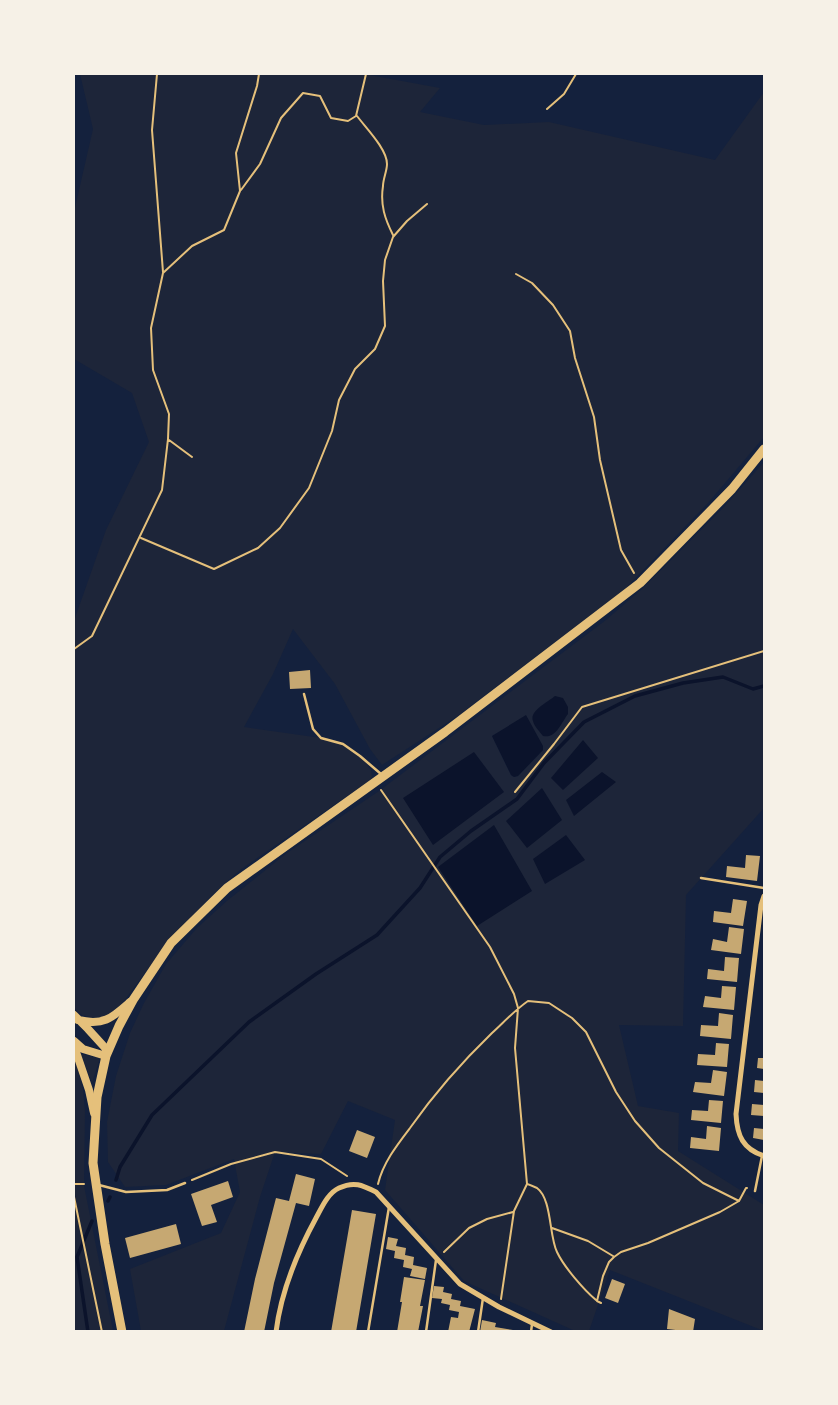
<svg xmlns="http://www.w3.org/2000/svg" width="838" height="1405" font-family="Literata,serif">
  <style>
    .green { fill: #1d2539; fill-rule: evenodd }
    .water { fill: #0b132b }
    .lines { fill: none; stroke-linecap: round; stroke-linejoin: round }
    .stream { stroke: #0b132b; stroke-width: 3.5 }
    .building { fill: #c6a872 }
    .path { stroke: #e5c07b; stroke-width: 2 }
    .service { stroke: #e5c07b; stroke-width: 2.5 }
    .minor { stroke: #e5c07b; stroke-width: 5 }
    .secondary { stroke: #e5c07b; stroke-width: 8 }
    .primary { stroke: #e5c07b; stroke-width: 9 }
  </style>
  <rect width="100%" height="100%" fill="#14213d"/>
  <path class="green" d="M80 74H364L440 88 420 112 484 125 549 122 715 160 764 92V437L708 503 625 589 459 715 382 765 370 749 335 684 293 629 273 674 244 727 321 738 343 744 360 756 371 770 372 777 369 781 240 870 211 896 171 938 121 1005 106 1016 93 1018 82 1015 74 1008V620L75 618 106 530 149 442 132 393 74 359V212L93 129Z
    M764 462V808L686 895 683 1026 619 1025 638 1106 679 1113 678 1151 764 1205V1331L610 1270 589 1331H575L464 1281 385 1190 395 1120 348 1101 321 1154 275 1152 260 1197 224 1331H141L130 1269 221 1233 240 1192 234 1159 166 1185 125 1187 108 1162 107 1122 116 1076 130 1033 144 1003 166 964 197 928 228 900 287 853 379 791 606 620 642 589 724 507ZM526 716 542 746 543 750 518 776 514 777 511 775 492 736Z
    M74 1054 83 1089 85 1111 84 1186 113 1331H74Z
    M81 1054 100 1058 92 1083Z"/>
  <path class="water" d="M555 696 563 698 568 707V714C561 723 556 739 543 736 540 732 534 726 533 721 529 711 548 702 555 696Z
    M526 715 543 746V750L518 776 514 777 511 775 492 736Z
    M583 740 598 758 563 790 551 778Z
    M474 752 504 792 433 845 403 798Z
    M602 772 616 782 574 816 566 800Z
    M542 788 562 820 527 848 506 821Z
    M494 825 532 891 477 926 438 867Z
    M566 835 585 860 545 884 533 859Z"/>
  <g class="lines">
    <path class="stream" d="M116 1180 120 1167 152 1115 249 1022 316 974 377 935 420 888 440 857 471 831 517 799 544 763 584 722 635 696 683 683 723 677 753 689 764 686
      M108 1201 110 1197
      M88 1332 77 1257 92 1221"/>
  </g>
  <path class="building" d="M310 670 311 688 290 689 289 672Z
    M746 855 760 856 757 881 726 877 727 866 745 868Z
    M733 899 747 901 743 926 713 922 714 911 731 913Z
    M729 927 744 929 741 954 711 950 713 939 727 942Z
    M725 957 739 958 737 982 707 979 708 969 724 971Z
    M722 986 736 987 734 1010 703 1007 705 996 721 998Z
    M719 1013 733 1015 731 1039 700 1036 701 1025 718 1026Z
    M716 1043 729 1044 727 1067 697 1065 698 1054 715 1055Z
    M758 1058H764V1069L757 1068Z
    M713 1070 727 1072 724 1096 693 1092 695 1082 711 1083Z
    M755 1080 764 1081V1093L754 1092Z
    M709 1100 723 1101 721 1123 691 1120 692 1110 708 1111Z
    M752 1104 764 1105V1116L751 1115Z
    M707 1126 721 1128 719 1151 690 1148 691 1137 706 1139Z
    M754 1128 764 1129V1140L753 1138Z
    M357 1130 375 1137 367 1158 349 1151Z
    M296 1174 315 1179 309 1206 296 1203 274 1283 264 1332H244L255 1279 276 1198 289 1201Z
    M228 1181 233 1197 211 1205 217 1222 202 1226 191 1194Z
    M352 1210 376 1214 356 1332H331Z
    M176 1224 181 1244 130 1258 125 1238Z
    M388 1237 398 1239 396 1246 406 1248 405 1255 414 1257 413 1265 427 1268 425 1279 410 1276 412 1269 403 1267 404 1260 394 1258 395 1251 386 1249Z
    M404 1277 425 1280 420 1306H423L418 1332H397L402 1302H400Z
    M612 1279 625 1284 618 1303 605 1298Z
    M434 1286 444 1287 443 1292 452 1294 451 1299 461 1301 460 1306 475 1309 469 1332H448L451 1317 458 1318 459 1312 449 1310 450 1305 441 1303 442 1299 432 1298Z
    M669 1309 695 1319 693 1332 667 1329Z
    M482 1320 496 1323 495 1327 513 1330V1332H480Z"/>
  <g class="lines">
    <path class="path" d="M157 74 152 130 163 272
      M547 109 564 94 576 74
      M357 116C366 128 387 149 387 164 387 171 383 179 383 186 380 205 385 219 393 235
      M241 190 260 164 281 118 303 93 320 96 331 118 348 121 356 116 366 74
      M516 274 532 283 553 305 570 331 575 358 594 417 600 460 621 550 634 573
      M169 440 192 457
      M141 538 214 569 258 548 280 528 309 488 332 431 339 400 355 369 375 349 385 326 383 281 385 260 393 237 407 221 427 204
      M74 649 92 636 162 490 168 439 169 414 153 370 151 328 163 273 192 246 224 230 240 191 236 153 257 86 259 74
      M381 790 490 947 514 994 518 1008 515 1048 527 1184 514 1211 501 1299
      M515 792 554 744 582 707 764 651
      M192 1180 231 1164 275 1152 321 1159 347 1176
      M74 1184H84
      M378 1184C383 1163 397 1145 410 1128 434 1094 462 1062 492 1033 504 1022 515 1010 528 1001L549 1003 572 1018 586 1032 616 1092 635 1121 659 1148 703 1183 739 1201
      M527 1184C528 1184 537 1188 537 1188 552 1199 549 1236 557 1252 564 1267 584 1290 596 1300
      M74 1197 102 1332
      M552 1228 588 1241 613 1256
      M444 1252 469 1228 487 1219 513 1212
      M601 1303 597 1301 603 1276 609 1262 614 1257 621 1252 648 1243 720 1212 739 1201 746 1188H747"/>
    <path class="service" d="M304 694 313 729 321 738 343 744 360 756 381 774
      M701 878 764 888
      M99 1185 126 1192 167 1190 185 1183
      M755 1191 762 1156
      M368 1332 389 1207
      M426 1332 436 1260
      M478 1332 483 1298
      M531 1332 532 1324"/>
    <path class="minor" d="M764 896 761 905 736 1114C737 1136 743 1149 764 1156
      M276 1332C281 1291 297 1253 316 1218 322 1207 328 1193 339 1188 354 1181 362 1185 376 1192L460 1284 499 1307 551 1332"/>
    <path class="secondary" d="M74 1015 88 1029 108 1051
      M78 1020C104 1026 112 1018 130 1002
      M74 1041 83 1049 106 1056
      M74 1046 89 1090 94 1113"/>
    <path class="primary" d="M122 1332 105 1244 93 1163 97 1097 106 1056 119 1026 133 1000 171 943 227 888 445 732 640 583 732 489 764 449"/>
  </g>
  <rect width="838" height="1405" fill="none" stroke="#f6f1e7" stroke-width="150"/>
</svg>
